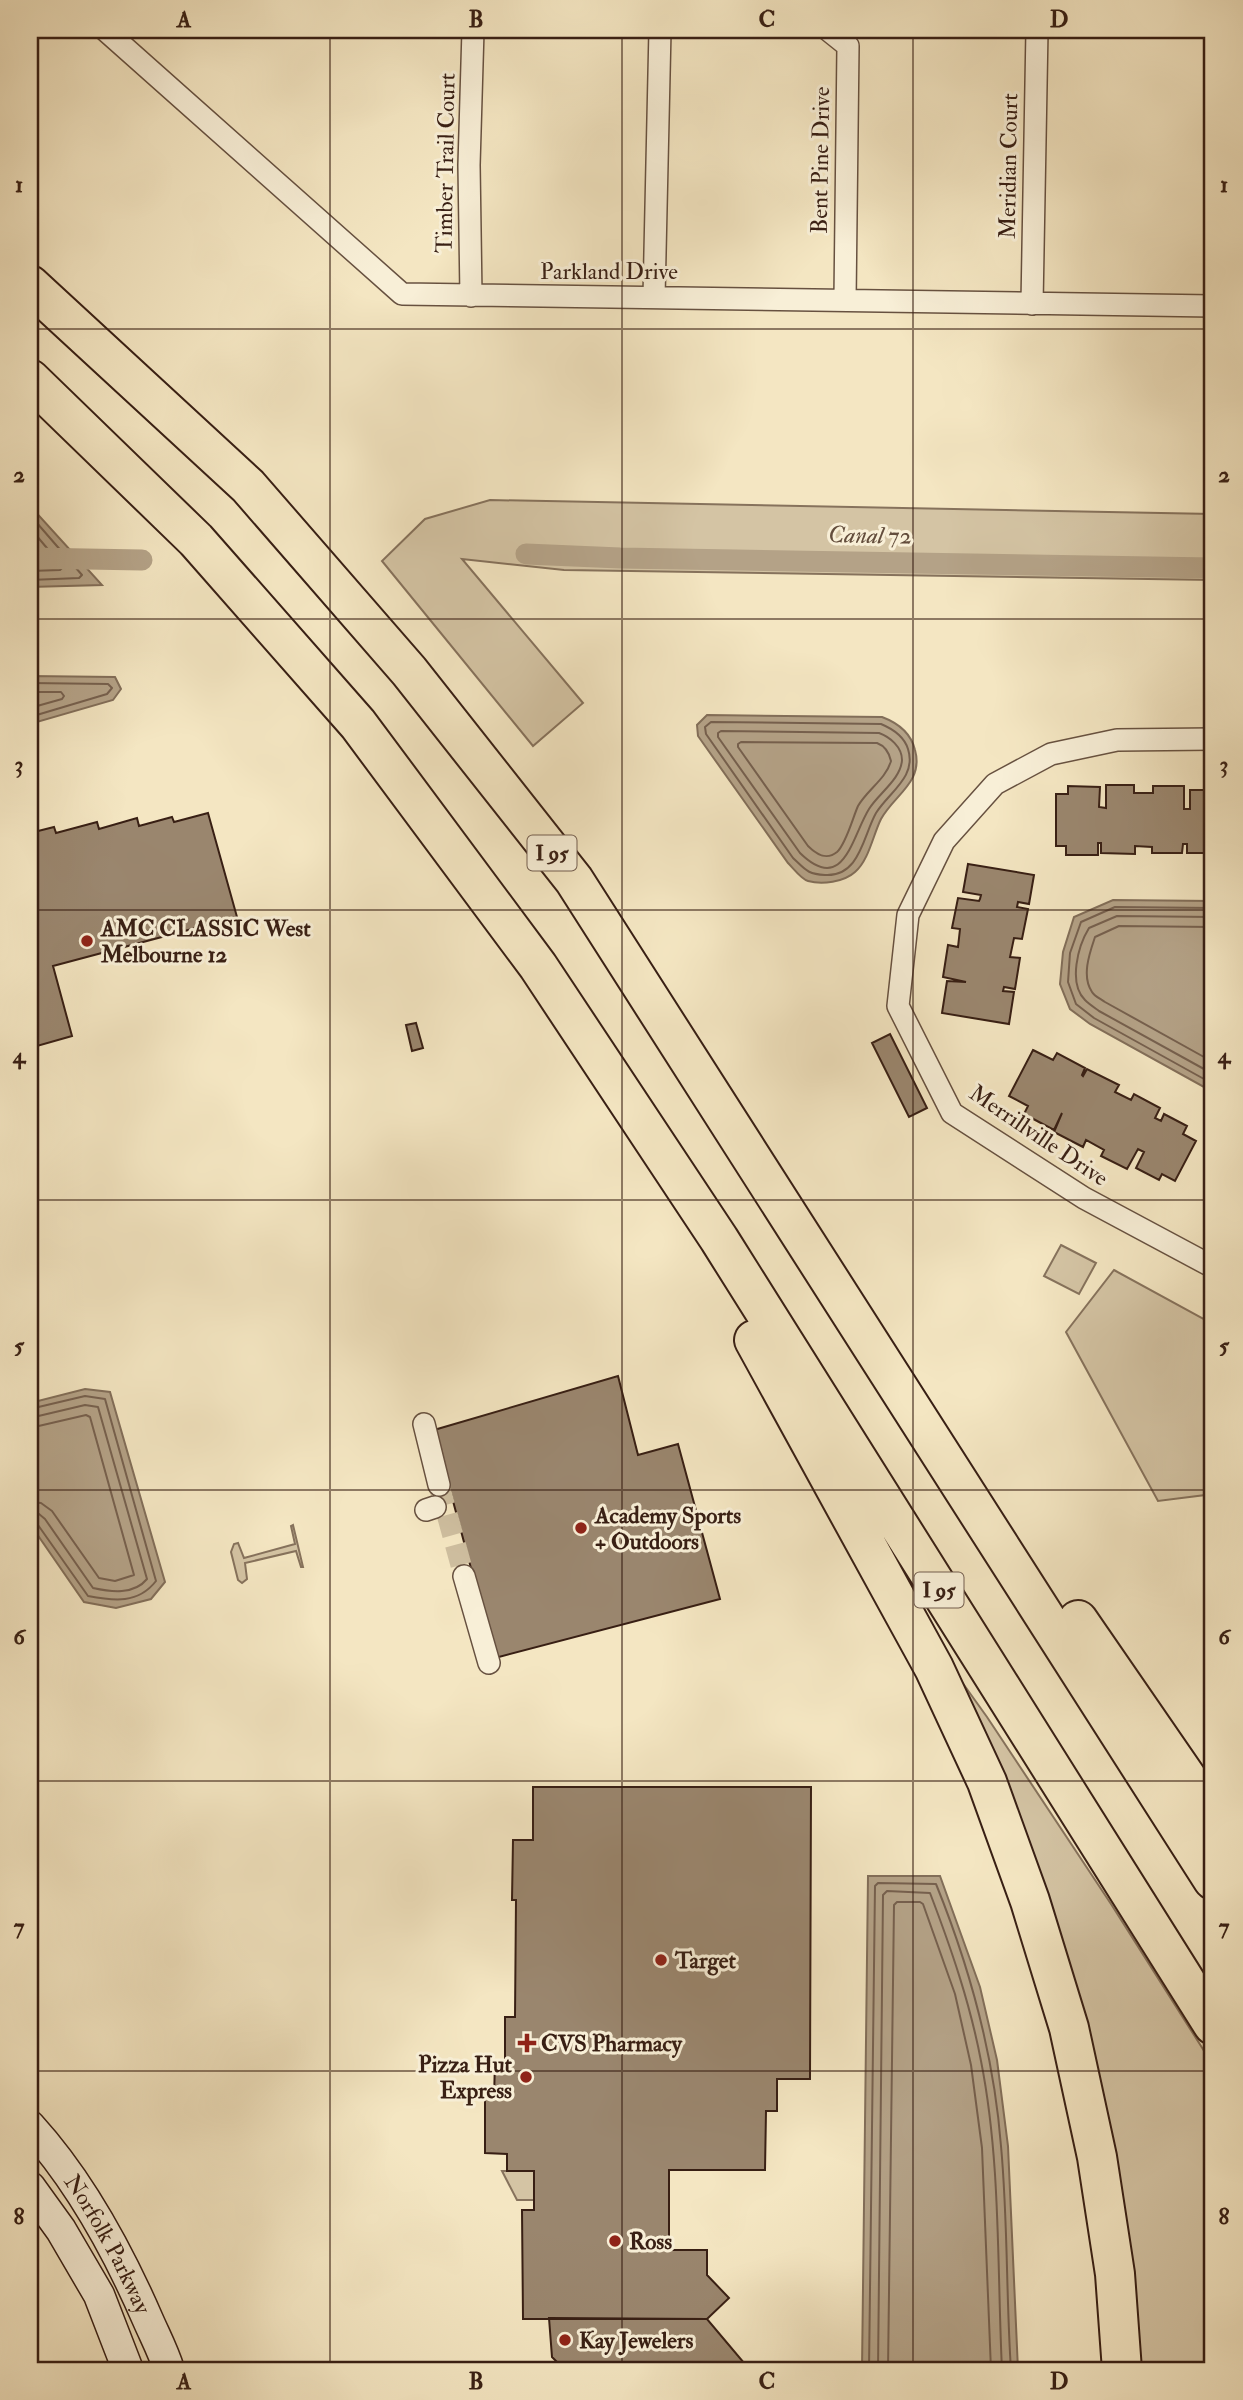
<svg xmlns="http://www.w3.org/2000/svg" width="1243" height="2400" font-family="'IM FELL Double Pica',serif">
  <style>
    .green { fill: #d4c4a4; stroke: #86725c; stroke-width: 2 }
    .water { fill: #b4a287; stroke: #826e59; stroke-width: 2 }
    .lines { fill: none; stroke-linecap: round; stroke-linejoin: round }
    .shore { stroke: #76604e; stroke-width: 2 }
    .canal { stroke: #b4a287; stroke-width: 21 }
    .building { fill: #9a866e; stroke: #381f14; stroke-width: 2 }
    .street-tunnel { stroke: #cebe9f; stroke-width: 21; stroke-dasharray: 21 10; stroke-linecap: butt }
    .street-casing { stroke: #675140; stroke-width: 24 }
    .secondary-casing { stroke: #381f14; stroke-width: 33 }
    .highway-casing { stroke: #381f14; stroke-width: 42 }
    .street { stroke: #f8efd7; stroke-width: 21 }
    .secondary { stroke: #f8efd7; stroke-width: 30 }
    .highway { stroke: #f4e6c2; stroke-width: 38 }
    .grid { fill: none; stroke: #381f14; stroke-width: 2; stroke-opacity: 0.55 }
    .poi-dot { fill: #8f2418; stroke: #f8efd7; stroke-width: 2.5 }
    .labels { text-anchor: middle; stroke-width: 6; stroke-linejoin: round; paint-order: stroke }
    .shield { fill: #f8efd7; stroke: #725d4e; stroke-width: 2 }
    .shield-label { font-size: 21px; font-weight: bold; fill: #381f14 }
    .street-label { font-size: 23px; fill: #381f14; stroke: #f8efd7 }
    .poi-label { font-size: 23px; font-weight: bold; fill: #381f14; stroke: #f8efd7; text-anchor: start }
    .water-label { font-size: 24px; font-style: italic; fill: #634d3c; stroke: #f8efd7 }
    .neatline { fill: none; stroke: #381f14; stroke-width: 2.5 }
    .grid-label { font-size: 23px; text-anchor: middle; font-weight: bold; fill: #381f14 }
  </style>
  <rect width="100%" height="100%" fill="#f4e6c2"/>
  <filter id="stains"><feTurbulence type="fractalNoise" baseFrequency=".00286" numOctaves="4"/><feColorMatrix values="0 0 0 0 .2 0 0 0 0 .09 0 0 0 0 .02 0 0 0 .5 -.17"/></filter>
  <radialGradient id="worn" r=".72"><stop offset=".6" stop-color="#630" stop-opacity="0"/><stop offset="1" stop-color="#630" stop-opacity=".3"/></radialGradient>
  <path class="green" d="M490 500 1213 514V580L564 570 462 559 583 703 533 746 382 561 425 519Z
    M1061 1245 1096 1263 1079 1294 1044 1276Z
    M1114 1270 1213 1324V1494L1158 1501 1066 1332Z
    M293 1525 303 1567H301L296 1551 245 1563 247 1579 242 1583 238 1580 231 1552 234 1544 238 1543 244 1558 295 1544 291 1526Z
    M949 1664 987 1717 1111 1904 1213 2065V2370H1133L1114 2201Z
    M502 2171H534V2200H517Z"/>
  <path class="water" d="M30 508H32L102 585 30 587Z
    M30 676 115 677 121 689 113 700 30 724Z
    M707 715 882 717C898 723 911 733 915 750 924 782 894 795 881 819 873 835 869 860 855 872 844 882 822 885 808 881 801 879 794 869 788 863L698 736 697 725Z
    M1113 900 1213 901V1092L1090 1024 1070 1009 1060 984 1063 952 1074 917Z
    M85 1389 110 1392 165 1582 151 1599 116 1608 84 1602 30 1524V1403Z
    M868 1876H940L980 1987 997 2060 1008 2146 1018 2370H862Z"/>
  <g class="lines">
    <path class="shore" d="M30 515 82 575 79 578 30 580
      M30 528 63 567 60 570 30 571
      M30 683 108 684 112 688 107 694 30 717
      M30 692H61L64 696 62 699 30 708
      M711 722 881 724C893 729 904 736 908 749 917 777 889 792 876 813 863 836 860 877 825 875 807 874 806 870 793 858L706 734 705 727Z
      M721 731 879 733C890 737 902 747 902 760 901 779 878 794 869 809 852 836 844 896 800 853L718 737V733Z
      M741 742 877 743C885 746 889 752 891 761 886 779 867 790 858 806 853 817 846 844 837 852 826 861 816 854 808 846L738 747V744Z
      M1213 908 1115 907 1081 922 1070 953 1068 982 1076 1004 1094 1018 1213 1084
      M1213 917 1117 916 1089 928C1078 946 1068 983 1085 1000 1089 1004 1095 1008 1099 1011L1213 1074
      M1213 927 1119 926 1095 937C1090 952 1081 976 1092 992 1094 996 1101 999 1105 1002L1213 1062
      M30 1409 85 1396 105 1399 156 1581C138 1604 114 1601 88 1596L38 1525 30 1521
      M30 1418 85 1405 98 1407 147 1579C134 1595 111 1592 93 1588L45 1519 39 1514 30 1512
      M30 1428 86 1415 90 1417 134 1575 115 1581 99 1578 52 1511 41 1503 30 1502
      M869 2370 875 1886 878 1883 936 1884C970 1968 994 2056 1001 2146 1008 2221 1006 2296 1011 2370
      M878 2370 883 1895 887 1891 930 1893C951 1948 970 2003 981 2061 1001 2162 997 2268 1002 2370
      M888 2370 894 1905 897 1902H920L923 1904 955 1994 971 2065 982 2148 991 2370"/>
    <path class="canal" d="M526 554 620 558 1213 568
      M30 558 142 560"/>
  </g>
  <path class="building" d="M1106 785H1134V793H1153V786H1184V809H1190V790H1213V853H1187V844H1183L1182 853H1152V847L1135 846V854L1101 853V843H1098V855H1066V846H1056V794H1068V786L1100 787 1099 807 1106 808Z
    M208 813 237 917 53 966 72 1036 30 1048V833L54 827 56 833 97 822 99 829 137 818 139 826 172 817 174 822Z
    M968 864 1034 875 1029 904 1018 902 1017 907 1028 909 1022 939 1014 938 1010 957 1020 958 1015 989 1004 987 1003 991 1014 992 1009 1024 942 1013 947 981 966 982 943 977 948 945 958 947 960 929 952 928 958 898 979 901 980 899 981 895 963 892Z
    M416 1023 423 1048 412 1051 406 1025Z
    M890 1034 927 1108 909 1117 872 1043Z
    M1033 1050 1053 1060 1057 1053 1085 1068 1082 1075 1083 1076 1087 1069 1119 1085 1115 1092 1131 1100 1134 1094 1160 1108 1155 1118 1161 1121 1164 1114 1187 1126 1183 1134 1196 1141 1175 1181 1162 1174 1159 1180 1136 1168 1144 1152 1138 1149 1127 1169 1101 1156 1104 1150 1086 1140 1083 1147 1054 1132 1062 1113 1054 1130 1024 1114 1028 1106 1009 1096Z
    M618 1376 638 1455 678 1444 720 1599 495 1658 434 1430Z
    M533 1787H811L810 2079H777V2111H766L765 2170H669V2250H707V2275L729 2298 707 2319H523L522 2210H534V2171H507V2154L485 2153V2099H494L495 2061 505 2062V2017H515L516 1900H512L513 1840H533Z
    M549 2318 707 2319 750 2370H671L668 2366 562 2367 552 2357Z"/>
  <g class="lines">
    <path class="street-tunnel" d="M439 1485 464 1576"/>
    <g class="street-casing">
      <path id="street" d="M105 30 402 294 1213 306
        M828 30 848 46 845 300
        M471 296 469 165 473 30
        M654 297 660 30
        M1032 304 1037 30
        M1213 739 1117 740 1051 754 995 784 944 841 908 915 898 1006 952 1113 1084 1198 1213 1267
        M424 1424 439 1485
        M426 1510 435 1507
        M464 1576 489 1663"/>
    </g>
    <g class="secondary-casing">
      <g id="secondary">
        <path id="s1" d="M30 2126C81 2182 118 2251 148 2320 155 2336 164 2353 169 2370"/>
        <path d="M30 2187 61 2230 99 2295 128 2370"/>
      </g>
    </g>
    <g class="highway-casing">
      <path id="highway" d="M30 285 248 486 409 671 574 880 1213 1880
        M30 379 196 540 358 724 538 966 719 1239 1213 2025
        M754 1340 934 1668 987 1782 1030 1901 1069 2028 1097 2157 1115 2274 1122 2370
        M1078 1620 1213 1816"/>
    </g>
    <use href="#street" class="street"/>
    <use href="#secondary" class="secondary"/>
    <use href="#highway" class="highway"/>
  </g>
  <path class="grid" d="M330 30V2370M622 30V2370M913 30V2370M30 329H1213M30 619H1213M30 910H1213M30 1200H1213M30 1490H1213M30 1781H1213M30 2071H1213"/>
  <g class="poi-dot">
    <circle cx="87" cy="941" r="7"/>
    <circle cx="581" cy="1528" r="7"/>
    <circle cx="661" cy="1960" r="7"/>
    <path d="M523.5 2032.5h7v7h7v7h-7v7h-7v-7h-7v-7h7z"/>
    <circle cx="526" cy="2077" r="7"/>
    <circle cx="615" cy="2241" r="7"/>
    <circle cx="565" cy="2340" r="7"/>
  </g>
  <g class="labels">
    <g class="shield">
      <rect x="527.5" y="835.5" width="49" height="35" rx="5"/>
      <rect x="914.5" y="1572.5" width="49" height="35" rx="5"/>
    </g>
    <g class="shield-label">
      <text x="552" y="860">I 95</text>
      <text x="939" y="1597">I 95</text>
    </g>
    <g class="street-label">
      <text transform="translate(820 160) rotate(-89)" y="8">Bent Pine Drive</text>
      <text transform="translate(445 163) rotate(-89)" y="8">Timber Trail Court</text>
      <text transform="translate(1008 166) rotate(-89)" y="8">Meridian Court</text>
      <text x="609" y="279">Parkland Drive</text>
      <text transform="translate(1039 1135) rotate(34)" y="8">Merrillville Drive</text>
      <text dy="8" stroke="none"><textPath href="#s1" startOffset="142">Norfolk Parkway</textPath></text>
    </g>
    <g class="poi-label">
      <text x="101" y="936">AMC CLASSIC West<tspan x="101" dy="26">Melbourne 12</tspan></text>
      <text x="595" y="1523">Academy Sports<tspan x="595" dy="26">+ Outdoors</tspan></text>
      <text x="675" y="1968">Target</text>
      <text x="541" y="2051">CVS Pharmacy</text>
      <text x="512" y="2072" text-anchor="end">Pizza Hut<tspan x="512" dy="26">Express</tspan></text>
      <text x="629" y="2249">Ross</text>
      <text x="579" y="2348">Kay Jewelers</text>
    </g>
    <g class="water-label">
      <text transform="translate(870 535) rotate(1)" y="8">Canal 72</text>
    </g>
  </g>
  <rect width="1243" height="2400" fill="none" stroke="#f4e6c2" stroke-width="77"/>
  <rect x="38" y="38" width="1166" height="2324" class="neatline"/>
  <g class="grid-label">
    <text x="184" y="27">A</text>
    <text x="476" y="27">B</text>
    <text x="767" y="27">C</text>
    <text x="1059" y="27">D</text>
    <text x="19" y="192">1</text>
    <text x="1224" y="192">1</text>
    <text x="19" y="482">2</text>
    <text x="1224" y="482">2</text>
    <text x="19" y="772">3</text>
    <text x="1224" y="772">3</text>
    <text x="19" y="1063">4</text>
    <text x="1224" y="1063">4</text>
    <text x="19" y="1353">5</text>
    <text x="1224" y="1353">5</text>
    <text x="19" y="1644">6</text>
    <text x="1224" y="1644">6</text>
    <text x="19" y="1934">7</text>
    <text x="1224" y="1934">7</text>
    <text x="19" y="2224">8</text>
    <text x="1224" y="2224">8</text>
    <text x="184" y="2389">A</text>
    <text x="476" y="2389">B</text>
    <text x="767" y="2389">C</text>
    <text x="1059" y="2389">D</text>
  </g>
  <rect width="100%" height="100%" filter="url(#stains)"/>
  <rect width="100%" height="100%" fill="url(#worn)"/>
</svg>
